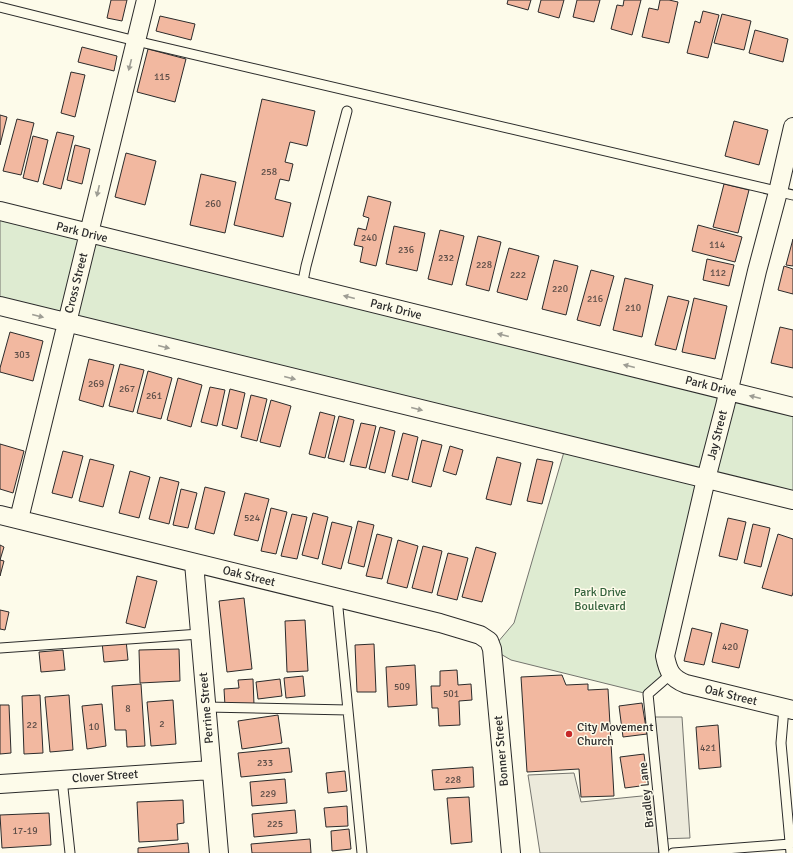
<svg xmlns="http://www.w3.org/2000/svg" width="793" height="853" font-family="Signika,sans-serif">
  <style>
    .green { fill: #deebd1; stroke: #74746e }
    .parking { fill: #eceadb; stroke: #74746e }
    .building { fill: #f2b8a0; stroke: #2b2b2b }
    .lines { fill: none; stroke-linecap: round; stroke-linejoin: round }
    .lane-casing { stroke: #2b2b2b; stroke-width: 11 }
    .street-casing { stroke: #2b2b2b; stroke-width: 20 }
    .lane { stroke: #fdfbea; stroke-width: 9 }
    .street { stroke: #fdfbea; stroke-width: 18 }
    .oneway { fill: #9e9d94 }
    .poi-dot { fill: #c62828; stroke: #fdfbea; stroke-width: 1.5 }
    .labels { text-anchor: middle; stroke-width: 3; stroke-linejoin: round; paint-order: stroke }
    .number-label { font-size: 10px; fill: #5d4e48 }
    .street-label { font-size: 12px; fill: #2b2b2b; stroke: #fdfbea }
    .park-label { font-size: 12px; fill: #34623c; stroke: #fdfbea }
    .poi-label { font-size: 12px; fill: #2b2b2b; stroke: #fdfbea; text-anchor: start }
  </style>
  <rect width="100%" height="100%" fill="#fdfbea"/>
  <path class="green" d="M0 211 793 407V500L706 479 671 674 648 694 511 660 492 649 514 623 566 445 0 306Z"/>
  <path class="parking" d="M655 717H682L690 838 658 839 659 853H540L528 775 574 773 581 802 662 794Z"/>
  <path class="building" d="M111 0H127L122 21 107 18Z
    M508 0H531L528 10 507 4Z
    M541 0H564L559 18 538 12Z
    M577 0H600L594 22 573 17Z
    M624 0H641L632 35 611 29 617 5 623 6Z
    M660 0H669L678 2 669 43 642 37 649 8 658 10Z
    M703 11 719 15 708 58 687 53 695 21 700 23Z
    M722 14 751 21 744 50 714 43Z
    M160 16 195 24 191 40 156 31Z
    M755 30 788 39 783 62 749 53Z
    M82 47 117 56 114 71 78 62Z
    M148 49 186 59 175 102 137 92Z
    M71 72 85 75 75 117 61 113Z
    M262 99 315 111 307 146 290 142 285 162 293 164 289 181 280 179 275 199 291 203 283 237 234 225Z
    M0 115 7 117 0 145Z
    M17 119 34 123 21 175 3 171Z
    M734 121 768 130 759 165 725 156Z
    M57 132 74 136 61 189 43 184Z
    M33 136 48 140 38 182 23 178Z
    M75 145 90 149 82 184 67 180Z
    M126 153 156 161 145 205 115 197Z
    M201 174 236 182 225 233 190 225Z
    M724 184 749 190 738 233 713 227Z
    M368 196 391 202 376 266 360 262 363 247 354 245 358 228 366 230 369 218 363 216Z
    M698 225 742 237 735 262 692 251Z
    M394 226 425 233 417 271 386 264Z
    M440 230 464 236 452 285 428 279Z
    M478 236 501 242 489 291 466 285Z
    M793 239V266L786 265Z
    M509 248 539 256 527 300 497 292Z
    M707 259 734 265 729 286 703 280Z
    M554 260 578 266 566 315 542 309Z
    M784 266 793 269V294L778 290Z
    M591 270 614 276 600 326 577 320Z
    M625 278 653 285 642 337 613 330Z
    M668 296 689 301 676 350 655 345Z
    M694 298 727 306 715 359 682 352Z
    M780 327 793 330V368L771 363Z
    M10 332 43 341 33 381 0 372V368Z
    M89 359 114 365 103 407 79 400Z
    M120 364 144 370 133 412 109 406Z
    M148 371 172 378 161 419 137 413Z
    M178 378 202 385 191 427 167 420Z
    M210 387 225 390 217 426 201 422Z
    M230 389 245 393 237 429 222 425Z
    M251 395 267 399 257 441 241 437Z
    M271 400 291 406 280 447 260 442Z
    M320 412 335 416 325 458 309 454Z
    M339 416 354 420 344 462 328 458Z
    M361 423 376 426 366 468 350 465Z
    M380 427 395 431 385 473 369 469Z
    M403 433 418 437 408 480 392 476Z
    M422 440 442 445 431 487 412 482Z
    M0 444 24 451 13 493 0 489Z
    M450 446 463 450 456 475 443 471Z
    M63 451 83 456 72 498 52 493Z
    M497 457 521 463 511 505 486 499Z
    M90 459 114 465 103 507 79 501Z
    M537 459 553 462 542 504 527 501Z
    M130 471 150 477 139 518 119 513Z
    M160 477 179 482 169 524 149 519Z
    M205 487 225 492 214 534 195 529Z
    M181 489 197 493 188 528 173 525Z
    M245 493 269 499 258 541 234 535Z
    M271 508 287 512 276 554 261 551Z
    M313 513 328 517 318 559 302 555Z
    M292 514 307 517 297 559 281 556Z
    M728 518 746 522 737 560 719 556Z
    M358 521 374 525 364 567 348 563Z
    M332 522 352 527 341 569 322 564Z
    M753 524 770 528 761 567 744 563Z
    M377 534 392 538 382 579 366 576Z
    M778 534 793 539V592L792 596 762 588Z
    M398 540 418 546 407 588 387 583Z
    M0 545 4 547 0 560 4 561 0 576Z
    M423 546 442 551 432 593 412 588Z
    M476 547 496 553 482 602 462 597Z
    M448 553 468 558 457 600 437 595Z
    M137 576 157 581 145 628 126 623Z
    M244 598 252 669 227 672 219 601Z
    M0 610 9 612 5 630 0 629Z
    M305 620 308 671 287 672 285 621Z
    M721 623 748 630 739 668 712 662Z
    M692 628 712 633 704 665 684 661Z
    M126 640 128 660 104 662 102 642Z
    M374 644 376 692H357L355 645Z
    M179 649 180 681 140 683 139 650Z
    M63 650 65 670 41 672 39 652Z
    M415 665 417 705 388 707 386 667Z
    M457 670 458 685 471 684 472 700 459 701 460 725 439 726 438 708H432L431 686H440V671Z
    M562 675 566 685 588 684V690L608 689 614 796 581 797 579 769 527 772 521 677Z
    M303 676 305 696 286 698 284 678Z
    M253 679 254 705 225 706 224 689 239 688 238 680Z
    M280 679 282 696 258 699 256 682Z
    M141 684 145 746 127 747 126 730H115L112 686Z
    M40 695 43 753 24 754 22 696Z
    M69 695 73 750 50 752 45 697Z
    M173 700 176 744 151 746 147 702Z
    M642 703 647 734 623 737 619 706Z
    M102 704 106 746 87 749 82 706Z
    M0 705H9L11 753 0 754Z
    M278 715 282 743 242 749 238 721Z
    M718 725 721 767 699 769 696 727Z
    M289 748 292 772 241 777 238 753Z
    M644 754 648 785 625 788 620 757Z
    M473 767 474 787 434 790 432 770Z
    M345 771 347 791 328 793 326 773Z
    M285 779 287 803 252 806 250 782Z
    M469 797 472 842 451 844 447 798Z
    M183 800 184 823 177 824 178 840 139 842 137 802Z
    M347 806 348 826 326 827 324 808Z
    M295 810 297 833 254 837 252 814Z
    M49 813 51 845 2 848 0 815Z
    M349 829 351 849 332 851 331 831Z
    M310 839 311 853H252L251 844Z
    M188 843 189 853H138V848Z"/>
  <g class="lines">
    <g class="lane-casing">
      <path id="lane" d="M0 7 136 41 793 195
        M302 286 306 266 347 111
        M337 598 362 853
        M0 648 200 634
        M206 707 348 710
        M784 708 781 743 791 853
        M62 779 70 853
        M664 853 648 694 671 674
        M673 853 790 844"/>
    </g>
    <g class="street-casing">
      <path id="street" d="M793 127 778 192 757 271 725 406 706 479 665 656C668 671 671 678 686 684L793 710
        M0 211 793 407
        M0 306 793 500
        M0 515 440 623 480 635 489 641 492 649 511 853
        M19 519C61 346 103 173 146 0
        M194 563 219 853
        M0 784 211 770"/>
    </g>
    <use href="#lane" class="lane"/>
    <use href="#street" class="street"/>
  </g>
  <defs><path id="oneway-solid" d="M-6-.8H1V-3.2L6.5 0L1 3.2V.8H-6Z"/></defs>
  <g class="oneway">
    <use href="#oneway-solid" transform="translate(130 65) rotate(104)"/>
    <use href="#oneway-solid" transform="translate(98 191) rotate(103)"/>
    <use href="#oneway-solid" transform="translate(349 297) rotate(-166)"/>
    <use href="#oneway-solid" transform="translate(38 316) rotate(14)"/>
    <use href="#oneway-solid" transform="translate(503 335) rotate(-166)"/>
    <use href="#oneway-solid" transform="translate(164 347) rotate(14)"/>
    <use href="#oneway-solid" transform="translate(629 366) rotate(-166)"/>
    <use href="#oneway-solid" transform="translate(290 378) rotate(14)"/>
    <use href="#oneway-solid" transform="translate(755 397) rotate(-166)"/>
    <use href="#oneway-solid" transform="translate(417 409) rotate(14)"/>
  </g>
  <circle class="poi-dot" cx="569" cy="734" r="4"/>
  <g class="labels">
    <g class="number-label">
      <text x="162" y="80">115</text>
      <text x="269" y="175">258</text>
      <text x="213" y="207">260</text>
      <text x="369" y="241">240</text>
      <text x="717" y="248">114</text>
      <text x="406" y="253">236</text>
      <text x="446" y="261">232</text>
      <text x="484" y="268">228</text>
      <text x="718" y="276">112</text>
      <text x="518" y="278">222</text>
      <text x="560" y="292">220</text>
      <text x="595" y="302">216</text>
      <text x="633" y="311">210</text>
      <text x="22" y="358">303</text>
      <text x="96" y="387">269</text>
      <text x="127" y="392">267</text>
      <text x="154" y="399">261</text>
      <text x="252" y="521">524</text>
      <text x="730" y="650">420</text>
      <text x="402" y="690">509</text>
      <text x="451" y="697">501</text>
      <text x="128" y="712">8</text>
      <text x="162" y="727">2</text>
      <text x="32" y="728">22</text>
      <text x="94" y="730">10</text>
      <text x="708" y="751">421</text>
      <text x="265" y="766">233</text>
      <text x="453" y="783">228</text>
      <text x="268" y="797">229</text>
      <text x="275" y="827">225</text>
      <text x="25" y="834">17-19</text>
    </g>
    <g class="street-label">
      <text transform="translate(82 232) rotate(14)" y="4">Park Drive</text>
      <text transform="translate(76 283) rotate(-76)" y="4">Cross Street</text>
      <text transform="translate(396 309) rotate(14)" y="4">Park Drive</text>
      <text transform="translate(711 386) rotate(14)" y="4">Park Drive</text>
      <text transform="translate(717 435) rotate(-76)" y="4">Jay Street</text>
      <text transform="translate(249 576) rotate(14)" y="4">Oak Street</text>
      <text transform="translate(731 695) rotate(14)" y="4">Oak Street</text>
      <text transform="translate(206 708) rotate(-95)" y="4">Perrine Street</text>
      <text transform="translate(501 751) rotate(-95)" y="4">Bonner Street</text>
      <text transform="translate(105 776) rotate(-4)" y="4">Clover Street</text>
      <text transform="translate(646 795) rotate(-96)" y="4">Bradley Lane</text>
    </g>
    <g class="park-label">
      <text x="600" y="596">Park Drive<tspan x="600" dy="14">Boulevard</tspan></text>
    </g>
    <g class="poi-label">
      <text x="577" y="731">City Movement<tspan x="577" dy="14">Church</tspan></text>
    </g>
  </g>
</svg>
